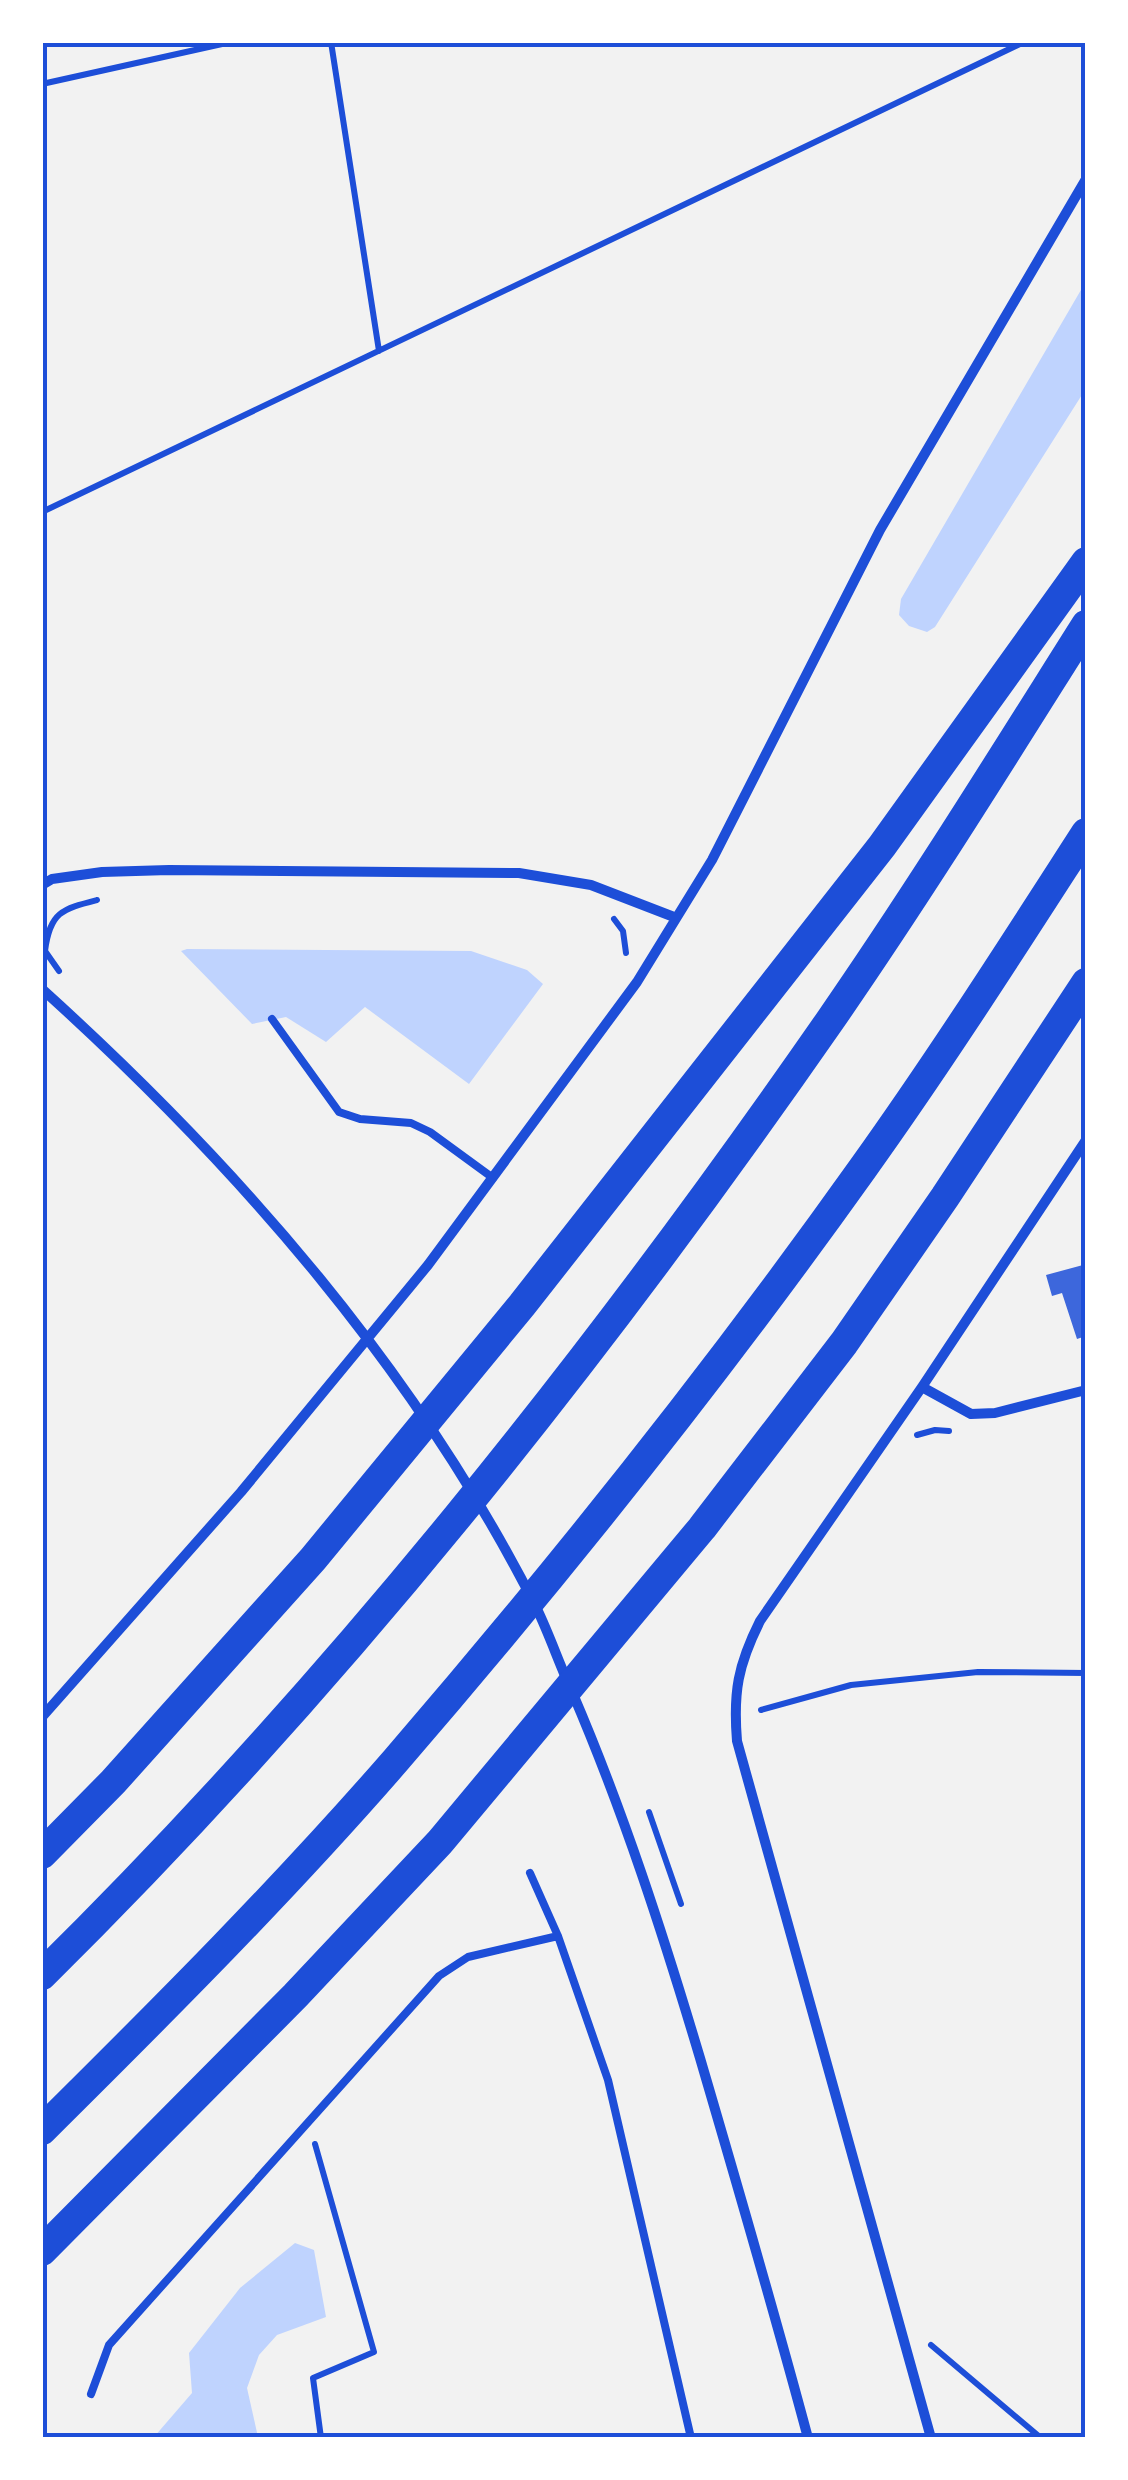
<svg xmlns="http://www.w3.org/2000/svg" width="1128" height="2480" font-family="Karla,sans-serif">
  <style>
    .water { fill: #bfd3fe }
    .building { fill: #3d67dc }
    .lines { fill: none; stroke-linecap: round; stroke-linejoin: round }
    .path { stroke: #1d4ed8; stroke-width: 6 }
    .service { stroke: #1d4ed8; stroke-width: 8 }
    .minor { stroke: #1d4ed8; stroke-width: 10 }
    .motorway { stroke: #1d4ed8; stroke-width: 30 }
    .neatline { fill: none; stroke: #1d4ed8; stroke-width: 4 }
  </style>
  <rect width="100%" height="100%" fill="#f2f2f2"/>
  <path class="water" d="M1085 283V390L935 627 927 632 909 626 899 615 901 599Z
    M187 949 471 951 527 970 543 984 469 1084 365 1007 326 1042 286 1017 252 1024 181 951Z
    M295 2243 314 2250 326 2317 277 2335 259 2355 247 2388 258 2437H154L192 2393 189 2353 240 2288Z"/>
  <path class="building" d="M1083 1265 1086 1336 1077 1339 1062 1293 1052 1296 1046 1275Z"/>
  <g class="lines">
    <path class="path" d="M331 42 379 351
      M42 84 231 42
      M42 512 1024 42
      M614 919 623 931 626 953
      M59 971 45 951C50 912 62 909 97 900
      M917 1435 935 1430 949 1431
      M761 1710 851 1685 978 1672 1086 1673
      M649 1812 681 1904
      M315 2144 374 2352 313 2378 321 2438
      M931 2345 1041 2438"/>
    <path class="service" d="M272 1019 339 1112 360 1119 411 1123 430 1132 493 1178
      M530 1873 558 1936 608 2080 691 2438
      M91 2394 109 2345 439 1976 468 1957 558 1936"/>
    <path class="minor" d="M42 885 52 879 102 872 169 870 519 873 591 885 674 917
      M42 989C239 1167 417 1371 537 1609 550 1636 560 1666 573 1694 624 1813 663 1934 700 2058 737 2184 774 2311 808 2438
      M922 1387 971 1414 995 1413 1086 1390
      M42 1717 241 1492 428 1265 637 982 712 860 880 530 1086 179
      M931 2438 737 1741C733 1692 738 1665 760 1621L922 1387 1086 1140"/>
    <path class="motorway" d="M42 1854 113 1782 313 1559 522 1305 882 846 1086 562
      M42 1975C336 1685 594 1360 829 1022 919 892 1002 758 1086 625
      M42 2130C163 2010 284 1889 396 1760 560 1570 717 1373 863 1168 941 1059 1013 946 1086 833
      M42 2251 295 1996 440 1842 702 1528 844 1343 945 1197 1086 983"/>
  </g>
  <rect width="1128" height="2480" fill="none" stroke="#ffffff" stroke-width="90"/>
  <rect x="45" y="45" width="1038" height="2390" class="neatline"/>
</svg>
